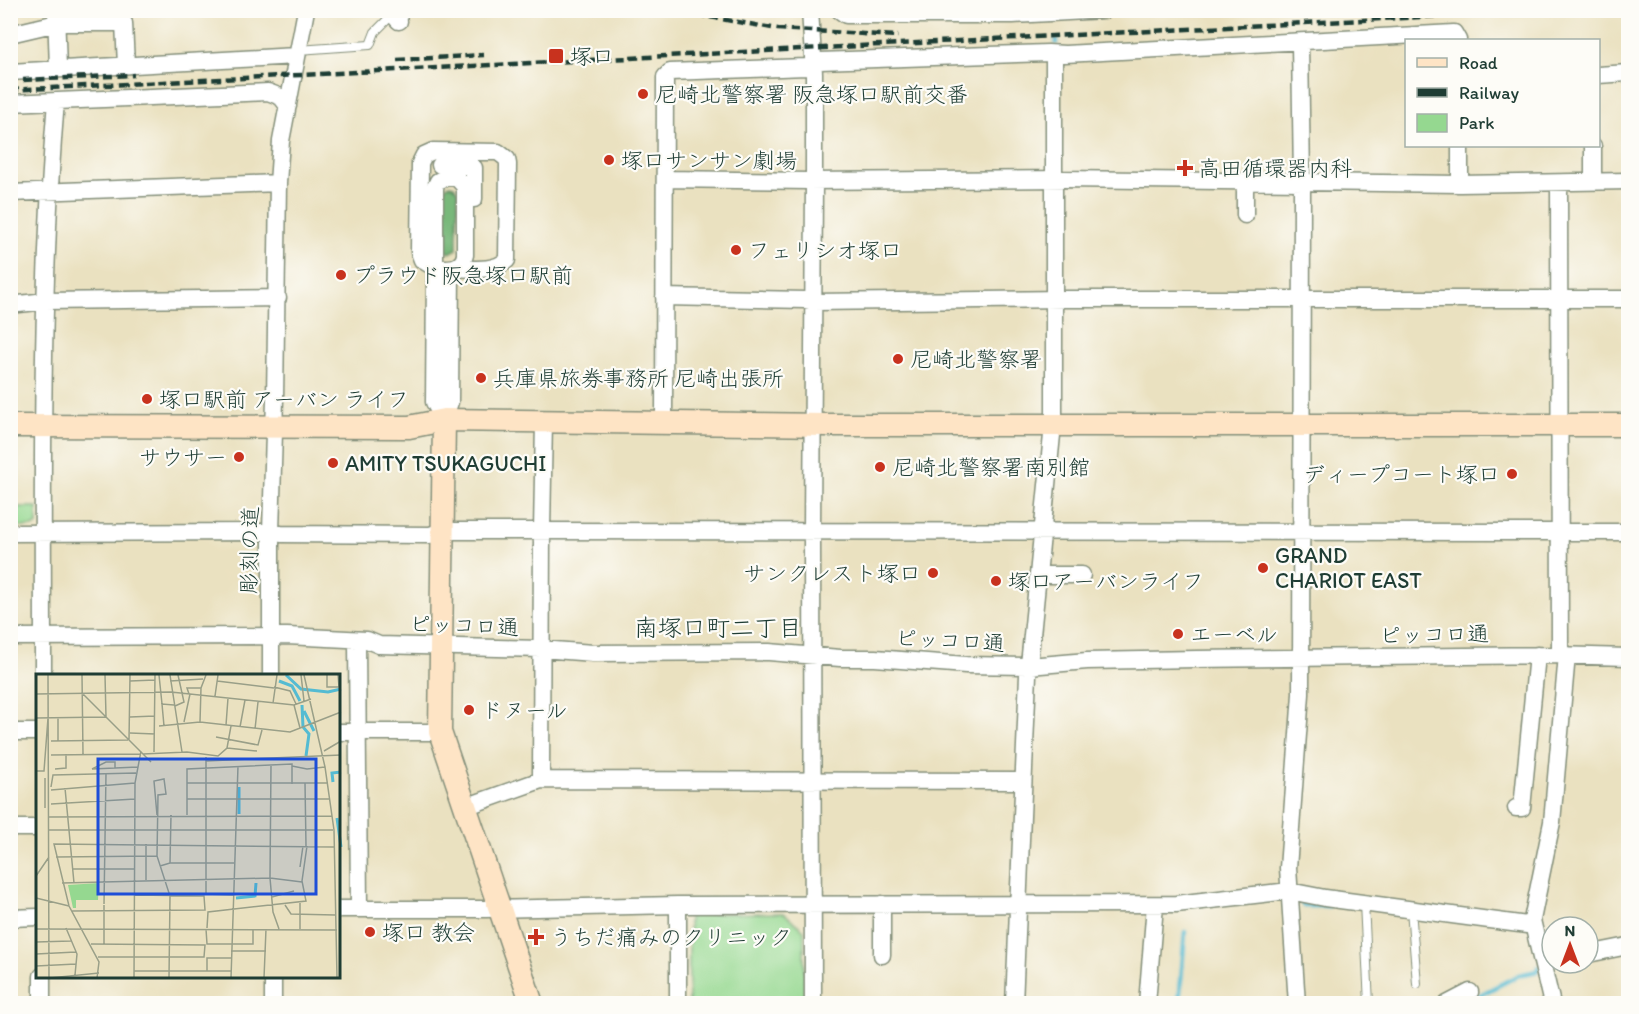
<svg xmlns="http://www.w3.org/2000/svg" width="1639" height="1014" font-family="Itim,'Klee One',sans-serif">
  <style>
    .green { fill: #95d890; stroke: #5a8a62; stroke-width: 1.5 }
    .forest { fill: #78b87a; stroke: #4c7a57; stroke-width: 1.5 }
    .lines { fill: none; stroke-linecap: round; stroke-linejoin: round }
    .stream { stroke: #54bbd2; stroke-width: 4.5 }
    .lane-casing { stroke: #848f7a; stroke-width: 10 }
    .street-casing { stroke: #848f7a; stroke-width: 19 }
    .secondary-casing { stroke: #848f7a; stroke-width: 25 }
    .lane { stroke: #fff; stroke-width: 8 }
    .street { stroke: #fff; stroke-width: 16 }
    .secondary { stroke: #fee4c5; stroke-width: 22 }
    .rail { stroke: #1f3d34; stroke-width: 4.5; stroke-dasharray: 9 4.5; stroke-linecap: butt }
    .poi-dot { fill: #c8321e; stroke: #fdfcf7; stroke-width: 2 }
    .labels { text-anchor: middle; stroke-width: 4.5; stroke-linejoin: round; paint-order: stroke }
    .poi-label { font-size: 22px; fill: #1f3d34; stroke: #fdfcf7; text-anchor: start }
    .street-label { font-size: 22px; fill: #1f3d34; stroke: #fdfcf7 }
    .neighbourhood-label { font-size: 24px; fill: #1f3d34; stroke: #fdfcf7 }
    .inset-river { fill: none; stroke: #54bbd2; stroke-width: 3 }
    .inset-road { fill: none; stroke: #999f88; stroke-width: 1.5 }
    .view { fill: #1d4ed8; fill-opacity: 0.15; stroke: #1d4ed8; stroke-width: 3 }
    .inset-edge { fill: none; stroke: #1f3d34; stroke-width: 3 }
  </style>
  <rect width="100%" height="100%" fill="#fdfcf7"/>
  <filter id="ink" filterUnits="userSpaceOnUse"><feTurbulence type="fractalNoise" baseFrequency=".0167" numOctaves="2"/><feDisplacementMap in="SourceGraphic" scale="12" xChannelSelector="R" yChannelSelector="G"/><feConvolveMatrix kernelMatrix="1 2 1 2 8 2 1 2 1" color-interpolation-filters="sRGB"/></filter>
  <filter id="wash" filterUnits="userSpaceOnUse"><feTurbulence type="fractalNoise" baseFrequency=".008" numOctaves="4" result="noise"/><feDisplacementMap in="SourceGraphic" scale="24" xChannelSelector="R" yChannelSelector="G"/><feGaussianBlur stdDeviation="1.35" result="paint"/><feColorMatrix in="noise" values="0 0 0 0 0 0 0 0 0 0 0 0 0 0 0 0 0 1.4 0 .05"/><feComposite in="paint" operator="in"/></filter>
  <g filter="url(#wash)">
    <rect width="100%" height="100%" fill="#eae1c0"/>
    <path class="green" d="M11 507H37V524L33 527H11Z
      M784 913 804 930V1003L689 1004V914Z"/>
    <path class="forest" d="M450 185 454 186 458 192 457 249 450 253 443 249 442 191 446 186Z"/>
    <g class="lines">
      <path class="stream" d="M1056 40V43
        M1299 899 1304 906H1329
        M1472 999 1519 975 1537 971 1538 967
        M1179 1004 1185 932"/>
    </g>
  </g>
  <g filter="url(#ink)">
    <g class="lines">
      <g class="lane-casing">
        <path id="lane" d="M298 50 370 45 375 32 393 14
          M1364 903 1369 1004
          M1411 909 1417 984"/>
      </g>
      <g class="street-casing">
        <path id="street" d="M56 10 58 69
          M389 10 399 21
          M810 10 814 73V181L812 532 813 1004
          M839 10 846 15H1013L1104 10
          M10 34 57 23H124L126 65
          M10 72 296 56
          M1598 75 1628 73
          M10 103 268 92 281 97 288 106
          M1460 146V184
          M1593 146V182
          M433 151 498 152 507 159 508 164 507 260C494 273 468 268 451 268L450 402 444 420 434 402 435 268 422 260 419 252 420 163 424 155Z
          M440 165 471 166 474 168V199
          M447 177 457 178 465 187V255C462 270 448 268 435 268V187L438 181Z
          M666 179 808 181 1063 179 1460 184 1628 181
          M1245 181V215
          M1559 183 1560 655
          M10 193 278 183
          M664 297 805 300 814 302 1062 299H1628
          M10 305 46 301 278 298
          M664 423 665 77 670 72 806 67 813 66 820 61 1048 53 1065 54 1454 33 1458 40
          M10 533 271 532 281 534 430 535 442 531 1628 532
          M1038 575H1082
          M10 637 287 636 367 640 379 645 541 649 593 653 769 652 840 658H875L966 665 1029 666 1087 661 1196 659 1555 655 1628 657
          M357 640 359 909
          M43 675C43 485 40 291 56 101
          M271 675V532L275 399 278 183 281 141 306 10
          M10 732H38
          M339 732H440
          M541 780 542 531 544 421
          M465 807 541 780 1023 781
          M1516 808H1522L1537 655
          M10 828H38
          M882 904V955
          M678 905V1004
          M339 909H486L678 905 1176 904 1289 891 1325 898 1527 925 1532 923
          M10 918 38 917
          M1588 954 1628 946
          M273 976V1004
          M42 1004V976
          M1014 1004 1028 675 1054 415V54
          M1147 1004 1155 905
          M1297 1004 1288 868 1301 694 1302 181 1300 43
          M1447 1004 1470 992
          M1552 1004 1532 920 1552 822 1567 655"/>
      </g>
      <g class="secondary-casing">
        <path id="secondary" d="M444 420 440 732 532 1004
          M10 426 409 427 444 420 826 425H1628"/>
      </g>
      <use href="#lane" class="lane"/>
      <use href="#street" class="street"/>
      <use href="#secondary" class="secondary"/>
      <path class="rail" d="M670 10 778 29 898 36
        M397 60 484 55
        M23 80 134 75
        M10 90 1556 10"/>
    </g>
  </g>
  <g class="poi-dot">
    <rect x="548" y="48" width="16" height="16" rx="3"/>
    <circle cx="643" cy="94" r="6"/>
    <circle cx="609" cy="160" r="6"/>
    <path d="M1182 159h6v6h6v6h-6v6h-6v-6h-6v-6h6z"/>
    <circle cx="736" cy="250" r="6"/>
    <circle cx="341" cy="275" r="6"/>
    <circle cx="898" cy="359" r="6"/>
    <circle cx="481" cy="378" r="6"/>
    <circle cx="147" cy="399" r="6"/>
    <circle cx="239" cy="457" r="6"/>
    <circle cx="333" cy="463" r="6"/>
    <circle cx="880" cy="467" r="6"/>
    <circle cx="1512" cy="474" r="6"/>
    <circle cx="1263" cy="568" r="6"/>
    <circle cx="933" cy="573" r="6"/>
    <circle cx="996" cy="581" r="6"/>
    <circle cx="1178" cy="634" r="6"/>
    <circle cx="469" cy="710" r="6"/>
    <circle cx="370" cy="932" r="6"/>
    <path d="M533 928h6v6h6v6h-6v6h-6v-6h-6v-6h6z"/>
  </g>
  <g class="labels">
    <g class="poi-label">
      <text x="570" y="64">塚口</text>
      <text x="655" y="102">尼崎北警察署 阪急塚口駅前交番</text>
      <text x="621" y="168">塚口サンサン劇場</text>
      <text x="1198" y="176">高田循環器内科</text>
      <text x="748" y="258">フェリシオ塚口</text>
      <text x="353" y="283">プラウド阪急塚口駅前</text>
      <text x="910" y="367">尼崎北警察署</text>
      <text x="493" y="386">兵庫県旅券事務所 尼崎出張所</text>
      <text x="159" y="407">塚口駅前 アーバン ライフ</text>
      <text x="227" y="465" text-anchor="end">サウサー</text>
      <text x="345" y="471">AMITY TSUKAGUCHI</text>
      <text x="892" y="475">尼崎北警察署南別館</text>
      <text x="1500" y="482" text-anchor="end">ディープコート塚口</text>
      <text x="1275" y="563">GRAND<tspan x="1275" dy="25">CHARIOT EAST</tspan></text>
      <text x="921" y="581" text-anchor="end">サンクレスト塚口</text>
      <text x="1008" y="589">塚口アーバンライフ</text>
      <text x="1190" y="642">エーベル</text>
      <text x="481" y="718">ドヌール</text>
      <text x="382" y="940">塚口 教会</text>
      <text x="550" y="945">うちだ痛みのクリニック</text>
    </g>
    <g class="street-label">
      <text transform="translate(249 550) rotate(-89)" y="8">彫刻の道</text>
      <text transform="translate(464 625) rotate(2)" y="8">ピッコロ通</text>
      <text transform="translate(1434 634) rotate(-1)" y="8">ピッコロ通</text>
      <text transform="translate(950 640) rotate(3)" y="8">ピッコロ通</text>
    </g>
    <g class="neighbourhood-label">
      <text x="718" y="636">南塚口町二丁目</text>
    </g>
  </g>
  <g transform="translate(36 674)">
    <rect width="304" height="304" fill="#eae1c0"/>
    <path d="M63 209 62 226H40V234H37L32 211Z" fill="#95d890"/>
    <path class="inset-river" d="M250 1 265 15 292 18 305 15M243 7 256 12 264 27M266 31 267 53 273 60 270 82M268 37 278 57M297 108 296 99 305 98M203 140V113M301 144 305 173M200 224 219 222 220 209"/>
    <path class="inset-road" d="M12 1 13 304M46 1 47 80M123 1 126 30M134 1 146 78M265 1 268 27M268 1 289 93 298 156 301 304M291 1V13H303L302 1M94 7 119 6M134 7 167 5M181 7 238 14M238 13 254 17 260 30M0 20 135 18 258 31 275 25M47 20 115 88M153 20 151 14H165M179 22 182 1M237 29 241 1M258 31 264 54M139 32 148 28 142 1M94 43 119 42M0 44 70 43 69 1M22 44V67M148 48 154 20M164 48 165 14 170 1M190 51 192 24M123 52 164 48 254 58 305 38M128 52 126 30 138 31M204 53 209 26M219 55 222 28M94 59 119 60M180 63 222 71 226 56M93 66 94 1M15 67 92 66M191 74 221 77M288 77 305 67M118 78 119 1M107 80 151 78 182 82 191 74 195 52M15 81 104 80M170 83V220L197 221M170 87 305 81M235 91 234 204 237 238 243 255M256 92 271 95 289 93M19 95 30 94V80M56 95 102 93M56 95 70 88H79V94M0 97H8L12 44M9 104V134M151 109H291M269 109 270 172M15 113 17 101 100 99M29 114 38 209M15 116 99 109M151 125H293M15 130 99 125M121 141 118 107 128 105 130 120 122 121 121 182 134 222 133 304M151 141V95L256 90V110M12 143 296 142M13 156H297M110 170V206M20 183 121 182M134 189 135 141M124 192 134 189H198M264 193 267 172M36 195H98M0 202 13 183M26 209 234 204 266 208M236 223 258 217M0 224 33 232M264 229V255M68 230 70 99M68 231V270M249 231 255 240 299 241M36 237 169 236 168 222 99 221M30 254 41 280 39 301M171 254 172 238 270 227 266 207 271 172M0 255 301 256M170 255 171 270H217V255M0 268 35 267M55 270 169 271 168 283H62M195 277H230M0 280 40 278M0 292 40 290M98 297H195M171 297V284H195M14 304 63 299M61 304 63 288 33 232 18 170 298 173M98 304 99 109 105 77M195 304 202 92M228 304 230 255"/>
    <path class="view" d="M62 85H280V220H62Z"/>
    <rect width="304" height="304" class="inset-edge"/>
  </g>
  <rect width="1639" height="1014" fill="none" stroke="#fdfcf7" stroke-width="36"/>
  <rect x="1405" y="39" width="195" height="108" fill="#fdfcf7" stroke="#a4b0a9" stroke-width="1.5"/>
  <rect x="1417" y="58" width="30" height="9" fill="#fee4c5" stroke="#a4b0a9" stroke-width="1.5"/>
  <text x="1459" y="69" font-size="18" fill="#1f3d34">Road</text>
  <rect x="1417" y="88" width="30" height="9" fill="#1f3d34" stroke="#a4b0a9" stroke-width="1.5"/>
  <text x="1459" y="99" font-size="18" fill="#1f3d34">Railway</text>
  <rect x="1417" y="114" width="30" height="18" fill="#95d890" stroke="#a4b0a9" stroke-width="1.5"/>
  <text x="1459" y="129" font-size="18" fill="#1f3d34">Park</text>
  <g transform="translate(1570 945)"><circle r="28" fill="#fdfcf7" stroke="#a4b0a9" stroke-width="1.5"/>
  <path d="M0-4.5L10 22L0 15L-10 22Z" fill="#c8321e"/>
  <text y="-9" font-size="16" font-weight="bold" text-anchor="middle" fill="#1f3d34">N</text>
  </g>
</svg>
